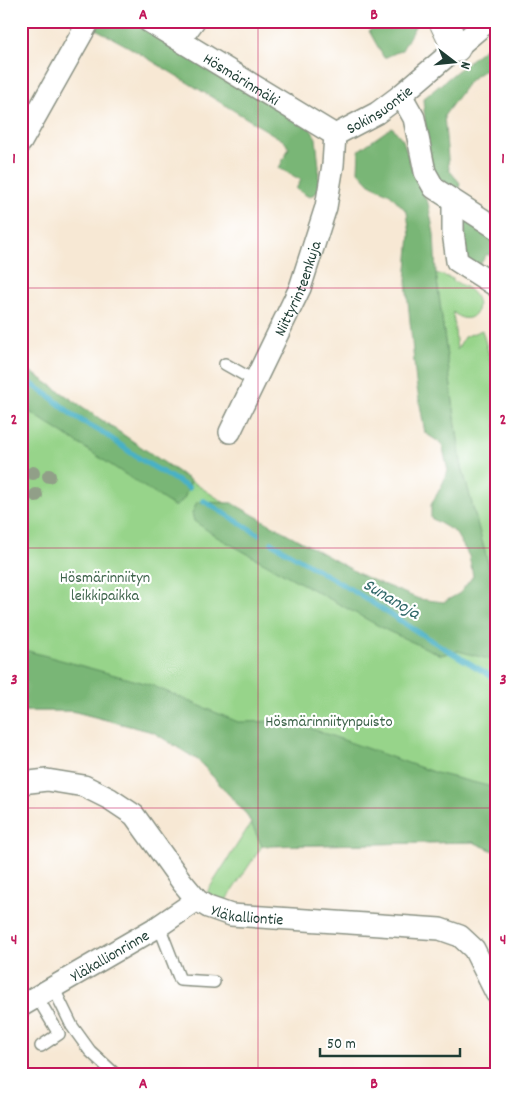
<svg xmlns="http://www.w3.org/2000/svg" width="517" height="1096" font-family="Dekko,sans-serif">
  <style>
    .green { fill: #97d48a; stroke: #5b885f }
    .forest { fill: #79b676; stroke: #4c7a55 }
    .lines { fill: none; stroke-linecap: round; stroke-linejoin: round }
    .stream { stroke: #48b1c6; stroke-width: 5.5 }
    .service-casing { stroke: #8b9284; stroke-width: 14 }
    .minor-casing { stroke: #8b9284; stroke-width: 24 }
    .tertiary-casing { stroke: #8b9284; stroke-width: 30 }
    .service { stroke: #fff; stroke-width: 11 }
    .minor { stroke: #fff; stroke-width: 21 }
    .tertiary { stroke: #fff; stroke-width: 28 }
    .tree { fill: #919f88 }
    .grid { fill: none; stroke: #c2185b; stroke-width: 1; stroke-opacity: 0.55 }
    .labels { text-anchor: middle; stroke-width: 4.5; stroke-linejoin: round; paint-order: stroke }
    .street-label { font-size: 16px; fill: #1f3d34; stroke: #fff }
    .park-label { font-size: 16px; fill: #3d634a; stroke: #fff }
    .water-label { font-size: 18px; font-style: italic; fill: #2d6667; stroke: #fff }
    .neatline { fill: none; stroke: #c2185b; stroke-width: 2 }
    .grid-label { font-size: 16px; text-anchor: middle; font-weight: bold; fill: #c2185b }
  </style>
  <rect width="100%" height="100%" fill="#fff"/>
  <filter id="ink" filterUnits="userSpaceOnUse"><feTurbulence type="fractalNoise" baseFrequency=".02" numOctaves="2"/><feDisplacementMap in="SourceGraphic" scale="10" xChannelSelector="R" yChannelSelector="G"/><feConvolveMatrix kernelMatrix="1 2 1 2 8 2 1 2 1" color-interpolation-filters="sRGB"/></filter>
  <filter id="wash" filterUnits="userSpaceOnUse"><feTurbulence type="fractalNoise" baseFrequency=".0096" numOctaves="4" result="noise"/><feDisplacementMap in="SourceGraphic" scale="20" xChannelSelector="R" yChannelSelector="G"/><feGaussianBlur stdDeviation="1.12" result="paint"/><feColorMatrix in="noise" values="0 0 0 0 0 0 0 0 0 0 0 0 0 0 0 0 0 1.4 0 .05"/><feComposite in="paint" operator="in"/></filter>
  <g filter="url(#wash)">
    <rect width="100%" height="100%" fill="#f7e8d4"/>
    <path class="green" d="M436 273 453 279V282H456C461 285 469 288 473 293 486 309 470 329 453 312L457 350 464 337 482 330 496 379V852L473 842 262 846 224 903 207 892 251 823 247 815 198 760 153 732 72 711H21V365L191 481 448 648 494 586 461 463Z"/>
    <path class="forest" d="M97 21H129L307 123 316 138 319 167 318 192 309 197 296 189 301 180 279 168 289 148 284 141 129 47 94 28Z
      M379 21H418L402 50 384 58 369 31Z
      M496 39V62L470 80 444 116 449 170 460 183 458 193 432 174 429 167 423 99Z
      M392 127 403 140 415 179 428 203 434 234 436 273 461 463 496 593V661L458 651 441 655 388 631 217 537 194 521 192 513 197 502 232 503 365 577 419 599 444 602 460 593 473 576 469 556 455 532 431 518V505L442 485 448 471 442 444 425 433 416 382 406 281 410 235 407 212 390 194 371 185 358 171 359 150Z
      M465 221H467L496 237V259L487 254 479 266 467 260 465 244Z
      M21 365 191 481 184 499 175 507 21 406Z
      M21 649 151 685 238 722 290 721 436 773 496 788V852L473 842 262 846 247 815 198 760 153 732 72 711H21Z"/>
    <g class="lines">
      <path class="stream" d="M21 377 48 395 75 417 102 432 140 459 189 488
        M204 501 258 534
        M272 543 360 595 429 639 496 679"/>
    </g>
  </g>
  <g filter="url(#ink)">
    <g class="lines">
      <g class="service-casing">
        <path id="service" d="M225 364 255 381
          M159 926 180 980 214 982
          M53 987 72 1026 90 1051 116 1075
          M37 997 59 1034 41 1046"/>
      </g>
      <g class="minor-casing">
        <g id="minor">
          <path id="s1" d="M148 21 335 135"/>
          <path d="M180 40 194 21"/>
          <path d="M401 95 414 118 425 172 434 188 496 228"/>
          <path id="s2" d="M335 135 377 113 401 95 488 21"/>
          <path d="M21 142 89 21"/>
          <path d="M453 201V232L457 261 496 286"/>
          <path id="s3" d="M230 432 300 288 326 207 333 165 335 135"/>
          <path id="s4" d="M21 783 47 780 84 786 110 799 134 815 182 882 197 900 208 907 231 915 440 929 460 936 474 949 496 993"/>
          <path id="s5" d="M21 1006 159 926 197 900"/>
        </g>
      </g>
      <g class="tertiary-casing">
        <path id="tertiary" d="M443 21 456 48"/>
      </g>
      <use href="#service" class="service"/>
      <use href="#minor" class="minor"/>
      <use href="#tertiary" class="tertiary"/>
    </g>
    <g class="tree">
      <circle cx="33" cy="473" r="7"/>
      <circle cx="49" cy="476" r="7"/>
      <circle cx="36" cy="495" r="7"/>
    </g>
  </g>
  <path class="grid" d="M258 21V1075M21 288H496M21 548H496M21 808H496"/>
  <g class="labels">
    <g class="street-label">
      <text dy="6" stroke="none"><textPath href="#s1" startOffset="110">Hösmärinmäki</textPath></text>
      <text dy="6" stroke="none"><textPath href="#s2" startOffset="51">Sokinsuontie</textPath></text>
      <text dy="6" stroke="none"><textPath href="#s3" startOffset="159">Niittyrinteenkuja</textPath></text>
      <text dy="6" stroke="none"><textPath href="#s4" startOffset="281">Yläkalliontie</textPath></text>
      <text dy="6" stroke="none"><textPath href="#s5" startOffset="102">Yläkallionrinne</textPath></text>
    </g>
    <g class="park-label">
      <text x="105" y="582">Hösmärinniityn<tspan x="105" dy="18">leikkipaikka</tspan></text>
      <text x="329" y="726">Hösmärinniitynpuisto</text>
    </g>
    <g class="water-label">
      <text transform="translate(392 598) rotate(31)" y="6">Sunanoja</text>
    </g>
  </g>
  <rect width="517" height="1096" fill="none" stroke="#fff" stroke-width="55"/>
  <g transform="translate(454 62) rotate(106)" stroke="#ffffff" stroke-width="4" paint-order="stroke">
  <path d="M0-4L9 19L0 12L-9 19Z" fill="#1f3d34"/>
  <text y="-8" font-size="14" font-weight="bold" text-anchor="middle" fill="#1f3d34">N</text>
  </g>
  <path d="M320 1048v8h140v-8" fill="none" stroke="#1f3d34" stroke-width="2.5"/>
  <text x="327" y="1048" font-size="15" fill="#1f3d34" stroke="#ffffff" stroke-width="4" paint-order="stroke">50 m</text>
  <rect x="28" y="28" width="462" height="1040" class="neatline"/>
  <g class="grid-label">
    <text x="143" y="19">A</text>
    <text x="374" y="19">B</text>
    <text x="14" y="163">1</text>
    <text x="503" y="163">1</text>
    <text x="14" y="424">2</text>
    <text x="503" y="424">2</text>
    <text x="14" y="684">3</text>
    <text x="503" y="684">3</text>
    <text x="14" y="944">4</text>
    <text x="503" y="944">4</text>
    <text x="143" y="1088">A</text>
    <text x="374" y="1088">B</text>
  </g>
</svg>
